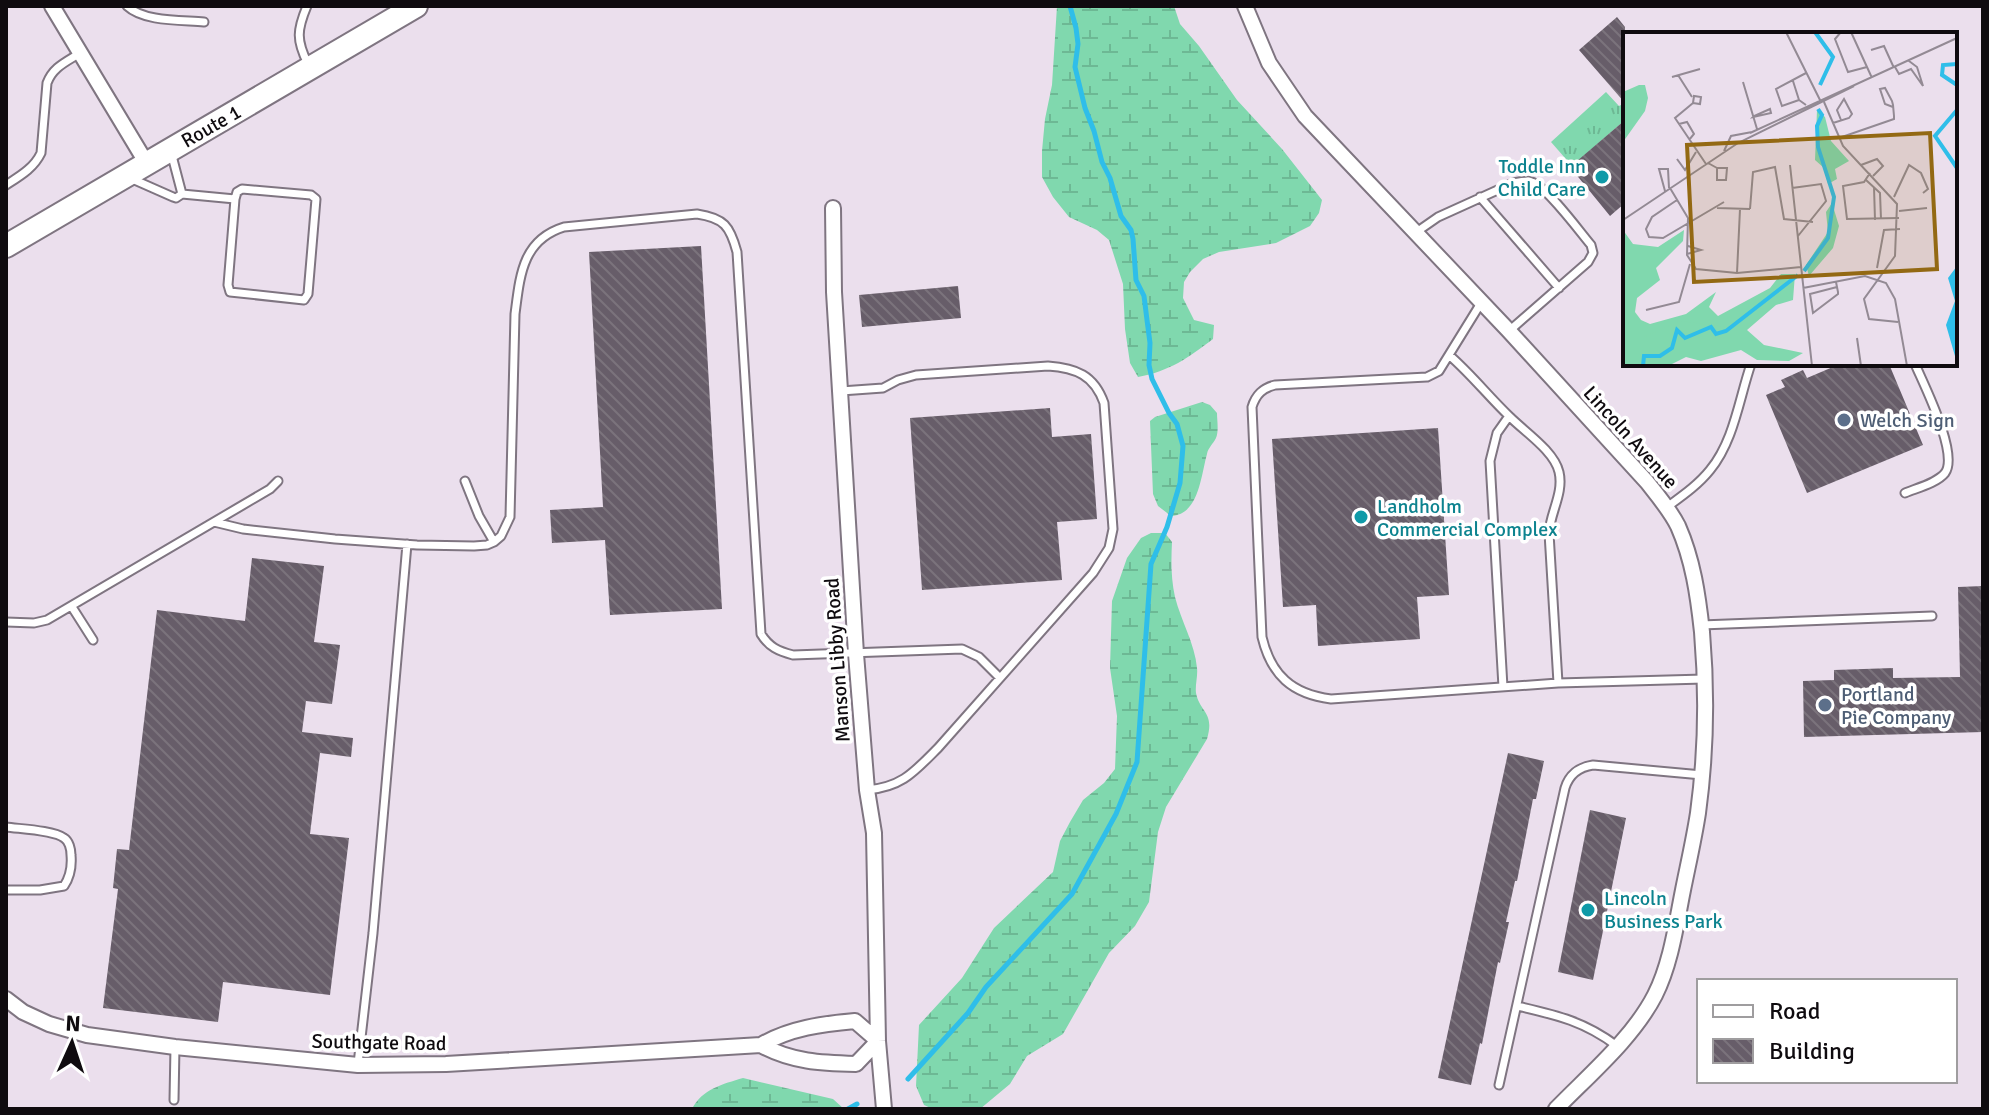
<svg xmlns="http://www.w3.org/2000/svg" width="1989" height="1115" font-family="Signika,sans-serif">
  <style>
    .wetland { fill: url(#wetland-marsh) }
    .park { fill: url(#park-tufts) }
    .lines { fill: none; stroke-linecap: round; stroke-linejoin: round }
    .stream { stroke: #2fbee9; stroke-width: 5 }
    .building { fill: url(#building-back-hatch) }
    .service-casing { stroke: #7f7581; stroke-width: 11 }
    .minor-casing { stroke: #7f7581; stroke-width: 18 }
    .primary-casing { stroke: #7f7581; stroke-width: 26 }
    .service { stroke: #fff; stroke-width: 7 }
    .minor { stroke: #fff; stroke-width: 14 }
    .primary { stroke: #fff; stroke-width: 22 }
    .culture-dot { fill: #0f9aa8; stroke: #fff; stroke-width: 3 }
    .service-dot { fill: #5c6f8a; stroke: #fff; stroke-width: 3 }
    .labels { text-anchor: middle; stroke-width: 7; stroke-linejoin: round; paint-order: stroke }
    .street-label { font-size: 20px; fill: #0f0b0f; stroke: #fff }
    .culture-label { font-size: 20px; fill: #0d838f; stroke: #fff; text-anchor: start }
    .service-label { font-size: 20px; fill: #4e5e75; stroke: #fff; text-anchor: start }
    .inset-river { fill: none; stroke: #2fbee9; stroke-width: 4 }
    .inset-road { fill: none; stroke: #938a94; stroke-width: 2 }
    .view { fill: #936913; fill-opacity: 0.15; stroke: #936913; stroke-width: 4 }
    .inset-edge { fill: none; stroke: #0f0b0f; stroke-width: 4 }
  </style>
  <defs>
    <pattern id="wetland-marsh" width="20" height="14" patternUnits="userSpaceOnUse" patternTransform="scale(2)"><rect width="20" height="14" fill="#80d8ae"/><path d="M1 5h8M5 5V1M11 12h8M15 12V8" fill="none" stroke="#6db894"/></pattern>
    <pattern id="park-tufts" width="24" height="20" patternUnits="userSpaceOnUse" patternTransform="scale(2)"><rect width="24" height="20" fill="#80d8ae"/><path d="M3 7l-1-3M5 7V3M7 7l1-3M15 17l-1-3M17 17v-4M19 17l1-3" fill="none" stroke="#6db894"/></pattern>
    <pattern id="building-back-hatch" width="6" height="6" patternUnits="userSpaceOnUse" patternTransform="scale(2)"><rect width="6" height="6" fill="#675d69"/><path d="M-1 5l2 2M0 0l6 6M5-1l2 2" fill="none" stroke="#7b737c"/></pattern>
  </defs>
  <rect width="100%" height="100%" fill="#ebdfed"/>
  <path class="wetland" d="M1057 6H1174L1180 24 1199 46 1237 100 1282 149 1322 200 1319 213 1310 226 1276 243 1219 252 1203 259 1190 272 1184 282 1183 298 1194 320 1214 325 1213 339C1188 358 1170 371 1138 377L1130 363 1125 329 1123 284 1109 240 1097 230 1069 217 1053 197 1042 177V151L1045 119 1052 85Z
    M1202 402 1210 405 1217 413C1217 420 1219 431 1216 438 1213 444 1208 448 1207 454 1201 475 1199 515 1171 516L1158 506 1153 494 1150 421 1155 417Z
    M1151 533H1165L1172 542C1171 561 1171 579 1175 597 1181 621 1195 644 1197 668 1198 676 1195 685 1196 693 1200 713 1215 712 1207 739L1166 807 1158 832 1149 902 1135 926 1109 953 1063 1034 1027 1056 1010 1084 980 1109H933L924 1105 916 1086 919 1025 962 978 994 928 1053 872 1060 841 1070 822 1083 800 1104 783 1115 769 1117 716 1110 668 1112 601 1127 558 1141 538Z
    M743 1078 833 1099 844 1109H692C702 1089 723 1084 743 1078Z"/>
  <path class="park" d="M1606 92 1619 106 1621 105 1625 109V120L1572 166 1551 142Z"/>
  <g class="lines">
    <path class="stream" d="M908 1079 968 1013 986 987 1072 894 1116 814 1137 762 1151 564 1167 527 1180 483 1183 446 1177 424 1169 413 1152 379 1149 365 1150 343 1147 320 1144 296 1136 280 1133 239 1131 230 1121 216 1110 178 1102 162 1094 131 1085 108 1075 67 1078 44 1076 28 1070 6
      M848 1109 857 1104"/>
  </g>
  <path class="building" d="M1617 17 1625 27V103L1579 50Z
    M1625 120V203L1610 216 1570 167Z
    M701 246 722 609 610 615 605 540 552 543 550 510 603 507 589 252Z
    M958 286 961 318 862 327 859 295Z
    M1840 364H1889L1923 445 1807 493 1766 395 1785 387 1781 380 1803 370 1807 378Z
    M1050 408 1052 437 1091 434 1097 519 1057 522 1062 580 922 590 910 418Z
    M1438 428 1449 595 1417 597 1420 639 1318 646 1316 605 1283 607 1272 439Z
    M252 558 324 566 314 642 340 645 332 704 306 701 302 732 353 738 351 757 320 753 310 834 349 838 330 995 223 982 218 1022 103 1008 118 889 113 888 117 849 129 850 157 610 245 621Z
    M1983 586V732L1804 737 1803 681 1834 680V670L1893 668V678L1960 677 1958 587Z
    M1508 753 1544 761 1536 799H1533L1517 881H1515L1506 922H1509L1500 963 1498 962 1482 1044 1480 1043 1471 1085 1438 1078Z
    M1590 810 1626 818 1593 980 1558 972Z"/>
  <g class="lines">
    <g class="service-casing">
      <path id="service" d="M127 6C144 22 182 20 204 22
        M307 6C297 30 296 40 308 64
        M171 152 182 194 235 199 228 285 230 292 304 300 308 294 316 199 311 195 242 189 237 192 235 199
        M130 178 173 197 176 198 182 194
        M6 185C20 176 34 168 41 153L47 83C53 67 66 62 80 53
        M1480 197 1559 288
        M1415 233 1438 217 1513 183C1519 182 1526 180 1532 182 1546 186 1580 232 1591 245L1593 253 1588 262 1509 331
        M1481 303 1439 371 1427 377 1275 385C1263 388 1256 394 1252 407L1262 637C1271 675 1292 694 1331 699L1558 683 1704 679
        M1449 355C1471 374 1489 397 1510 417 1525 432 1554 451 1559 472 1564 493 1550 513 1549 533L1558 683
        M841 391 883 388 898 380 916 375 1048 366C1076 368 1094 375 1104 403L1113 529 1109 548 1093 573 938 748C914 772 902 787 867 790
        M465 481 479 516 494 542
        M1905 493C1917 488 1937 483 1945 473 1959 454 1924 385 1915 364
        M1667 507C1682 496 1698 485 1710 470 1734 441 1739 399 1751 364
        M214 522 243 529 335 539 417 545 474 546 487 545 494 542 501 536 510 517 515 314C520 276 522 240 564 227L697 214C724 218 730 226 737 252L761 634C769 647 778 651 793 655L962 649 979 657 1000 678
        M72 607 93 640
        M6 622 34 623 47 620 270 489 278 481
        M1701 625 1932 616
        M1503 687 1490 461 1497 433 1509 416
        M6 827C20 829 53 830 64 838 69 841 71 849 71 855 72 866 70 877 64 886L40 890H6
        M1517 1006C1556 1015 1584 1021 1617 1046
        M358 1064 373 933 407 544
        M1499 1085 1565 788C1569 775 1579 767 1593 765L1702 775
        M174 1100 175 1047"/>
    </g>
    <g class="minor-casing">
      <path id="minor" d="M52 6 147 164
        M1245 6 1269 63 1305 116 1509 331 1647 482C1658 496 1670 510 1678 526 1693 560 1698 595 1702 632 1707 691 1706 754 1698 813 1694 839 1688 865 1683 890 1676 925 1671 963 1655 995 1633 1038 1589 1075 1556 1109
        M833 208 834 292 856 654 867 790 874 833 878 1041 884 1109
        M6 999 23 1012 49 1024 87 1035 175 1047 358 1065 446 1064 761 1045C790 1028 822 1024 855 1021L878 1041 856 1064C821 1063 792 1062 761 1045"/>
    </g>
    <g class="primary-casing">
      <path id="primary" d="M6 246 416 6"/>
    </g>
    <use href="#service" class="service"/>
    <use href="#minor" class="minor"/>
    <use href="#primary" class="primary"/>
  </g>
  <g class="culture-dot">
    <circle cx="1602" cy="177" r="8"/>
    <circle cx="1361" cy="517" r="8"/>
    <circle cx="1588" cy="910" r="8"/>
  </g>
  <g class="service-dot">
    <circle cx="1844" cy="420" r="8"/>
    <circle cx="1825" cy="705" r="8"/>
  </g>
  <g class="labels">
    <g class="street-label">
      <text transform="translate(211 126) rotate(-30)" y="7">Route 1</text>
      <text transform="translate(1631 437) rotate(48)" y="7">Lincoln Avenue</text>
      <text transform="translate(837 660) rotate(-94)" y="7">Manson Libby Road</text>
      <text transform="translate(379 1042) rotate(1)" y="7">Southgate Road</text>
    </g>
    <g class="culture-label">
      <text x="1586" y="173" text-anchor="end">Toddle Inn<tspan x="1586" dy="23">Child Care</tspan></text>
      <text x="1377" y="513">Landholm<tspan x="1377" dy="23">Commercial Complex</tspan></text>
      <text x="1604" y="905">Lincoln<tspan x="1604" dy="23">Business Park</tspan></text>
    </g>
    <g class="service-label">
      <text x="1860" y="427">Welch Sign</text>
      <text x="1841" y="701">Portland<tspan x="1841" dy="23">Pie Company</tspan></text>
    </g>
  </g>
  <g transform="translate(1623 32)">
    <rect width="334" height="334" fill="#ebdfed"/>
    <path d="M16 53H22L25 66 22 79 0 110V60ZM194 78 202 85 208 109 226 129 212 137 214 147 205 152 201 136 192 128ZM209 171 216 194 210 216 186 244 183 233 205 200 203 180ZM0 198 10 212 35 215 61 198 60 209 33 236 37 248 14 266 12 280 18 288 27 292 63 282 93 260 86 275 95 284 147 256 158 242H172L170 268 153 273 124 298 141 313 180 321 166 329 134 328 118 318 78 329 63 325 45 334H0Z" fill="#80d8ae"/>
    <path d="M0 277 6 292 21 305 57 289 102 295 101 299 92 302 88 295 62 307 54 298 50 316 28 324 26 334H0Z" fill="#80d8ae"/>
    <path d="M334 234V331L323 293 332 269 325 246Z" fill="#2fbee9"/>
    <path class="inset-river" d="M192 0 210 25 197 53M334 32 320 33 319 43 334 53M334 78 312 104 334 136M181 239 205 206 211 165 195 115 194 94 199 83 195 77M20 334 21 324H37L49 316 54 298 62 306 88 295 93 302 103 299 175 243"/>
    <path class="inset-road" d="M163 0 197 68M218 0 212 7 225 40 244 35M228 0 249 46M248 18 261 14 271 36M272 35 276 42 288 37 300 54 294 35 286 29M55 43 69 65M49 45 77 37M170 49 176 68 183 73M120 50 134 97M176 68 159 74 153 57 183 41M201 70 220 114 274 172 272 224 241 267 246 287 275 290M70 71 71 64 78 65 77 72 70 71 52 86 83 132M147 77 148 81 130 85 131 84ZM210 91 226 86 229 82 221 67 214 78 218 88M56 92 64 90 71 102 66 108M127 101 334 6M216 106 271 87V84L270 73 269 69 262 56 257 57 262 72 270 75M101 119 108 104 129 100M54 127 62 138 73 120M85 131 94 136V148H103L104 136H94M167 133 189 334M238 133 254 127 260 134 250 144M247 141 241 150 220 154 224 187 276 186M243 148 257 161 258 187M251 155 252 188M47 156 65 186 64 223 73 237 114 241 178 235M169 156 198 152 203 169 175 204M42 159 36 137H45L46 156M271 165 286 133 298 141 305 157 300 161M54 168 29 185 23 197 26 205 40 206 101 170M94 176 127 177M127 177 130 140 152 135 161 187 190 190M276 179 304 176M0 188 115 111 231 54M64 222 78 218 65 214M254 236 261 198 277 197M114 241 117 177M213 250 215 260V262L190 281 187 262 214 255M180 256 242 244 263 251 272 267 284 334M23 278 56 270 67 232M234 306 238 334"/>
    <path class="view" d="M307 101 314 237 71 250 64 113Z"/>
    <rect width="334" height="334" class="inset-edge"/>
  </g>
  <rect width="1989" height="1115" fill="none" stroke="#0f0b0f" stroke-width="16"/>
  <rect x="1697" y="979" width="260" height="104" fill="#ffffff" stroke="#9f9d9f" stroke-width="2"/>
  <rect x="1713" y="1005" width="40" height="12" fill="#ffffff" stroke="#9f9d9f" stroke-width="2"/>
  <text x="1769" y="1019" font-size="24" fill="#0f0b0f">Road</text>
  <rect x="1713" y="1039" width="40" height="24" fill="url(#building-back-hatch)" stroke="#9f9d9f" stroke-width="2"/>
  <text x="1769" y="1059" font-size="24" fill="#0f0b0f">Building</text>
  <g transform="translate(72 1043) rotate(3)" stroke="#ffffff" stroke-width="6" paint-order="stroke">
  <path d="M0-6L14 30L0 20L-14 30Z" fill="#0f0b0f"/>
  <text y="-12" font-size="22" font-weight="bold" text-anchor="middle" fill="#0f0b0f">N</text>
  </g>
</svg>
